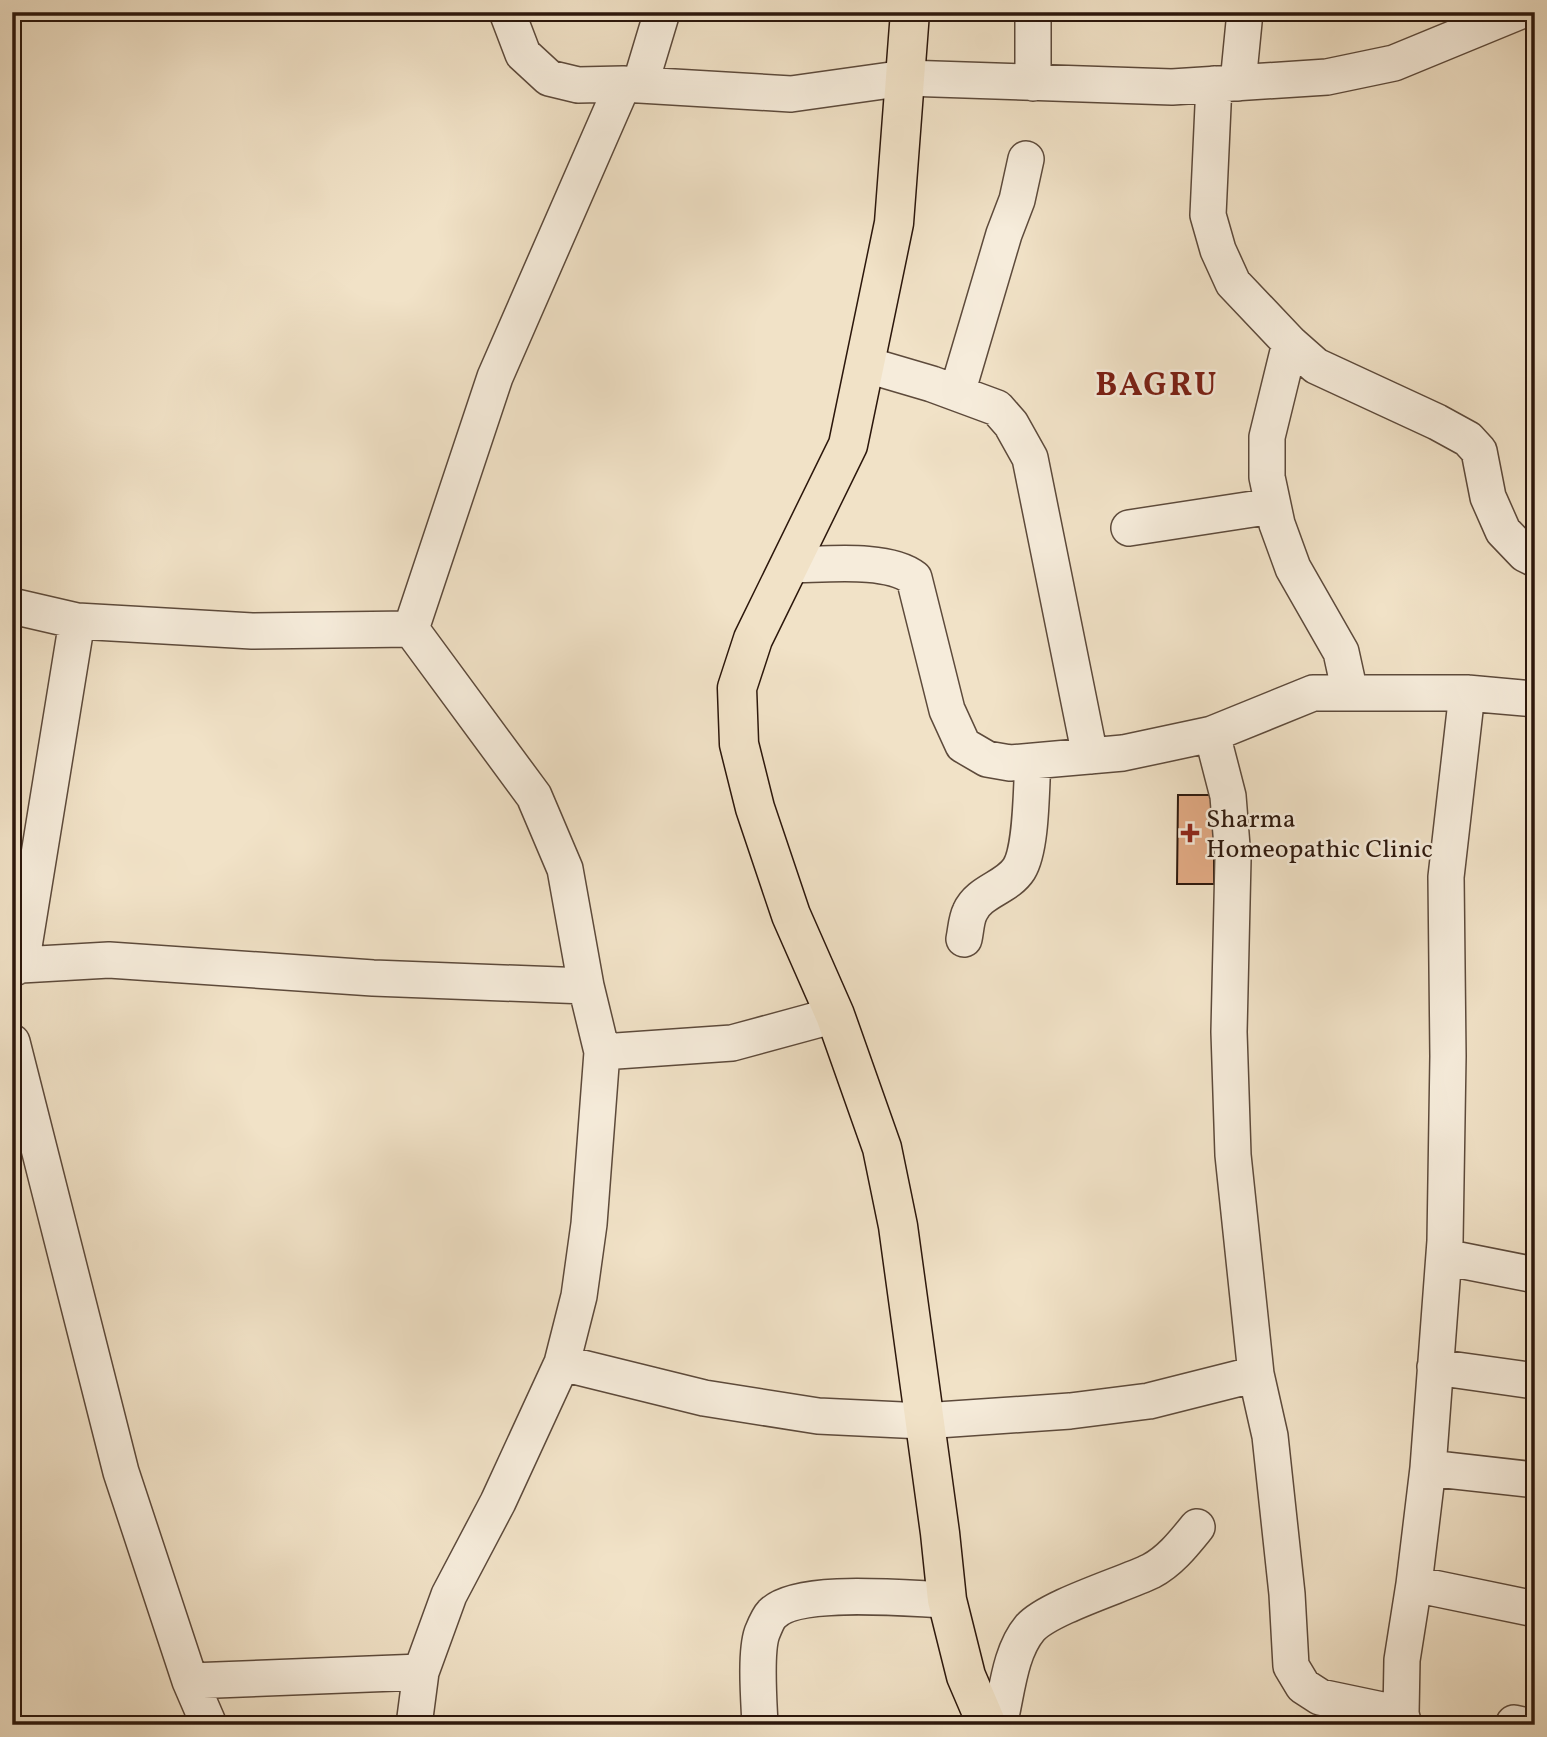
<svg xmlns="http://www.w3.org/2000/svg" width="1547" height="1737" font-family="Vollkorn,serif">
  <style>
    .building { fill: #e3ab85; stroke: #2c170c; stroke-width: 2 }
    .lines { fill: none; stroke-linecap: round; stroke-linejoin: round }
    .minor-casing { stroke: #5d4a3b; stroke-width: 38 }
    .major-casing { stroke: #2c170c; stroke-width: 41 }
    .minor { stroke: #f6ecdb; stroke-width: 35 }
    .major { stroke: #f1e2c7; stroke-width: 38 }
    .poi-dot { fill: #8f2418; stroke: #f6ecdb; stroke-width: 2.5 }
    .labels { text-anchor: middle; stroke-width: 5; stroke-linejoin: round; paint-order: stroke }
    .poi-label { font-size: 26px; fill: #2c170c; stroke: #f6ecdb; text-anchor: start }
    .district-label { font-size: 33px; font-weight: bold; letter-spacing: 2px; fill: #7a1f14; stroke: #f6ecdb }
  </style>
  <rect width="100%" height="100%" fill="#f1e2c7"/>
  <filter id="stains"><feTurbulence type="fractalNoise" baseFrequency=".00286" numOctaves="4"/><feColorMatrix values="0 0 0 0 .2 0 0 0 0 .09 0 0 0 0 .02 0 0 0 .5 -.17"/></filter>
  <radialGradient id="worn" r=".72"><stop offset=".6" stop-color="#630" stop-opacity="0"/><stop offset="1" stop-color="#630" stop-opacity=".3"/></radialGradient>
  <path class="building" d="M1178 795H1214V884H1177Z"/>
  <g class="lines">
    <g class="minor-casing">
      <path id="minor" d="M507 12 523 54 549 78 578 85 623 84 791 94 905 78 1172 87 1327 77 1394 63 1518 12
        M1033 83V12
        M1238 83 1245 12
        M1214 84 1208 215 1218 250 1233 283 1290 343 1316 366 1437 422 1468 439 1479 451 1488 497 1503 531 1525 554 1535 559
        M640 85 662 12
        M1290 343 1267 437V477L1277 524 1293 568 1341 652 1350 693
        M864 364 932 384 997 408 1011 424 1030 458 1090 756
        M957 393 1004 234 1017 200 1026 159
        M1129 528 1273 506
        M789 565C823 565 887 557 914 578L947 710 963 745 987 759 1010 763 1123 753 1212 734 1313 693H1467L1535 699
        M12 606 77 621 252 631 411 629 495 377 623 84
        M411 629 534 796 565 869 586 986 602 1052 589 1224 579 1296 562 1363 498 1502 449 1595 421 1672 414 1725
        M964 939C966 930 966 920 970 912 979 891 1007 888 1019 869 1032 848 1031 787 1033 761
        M21 965 77 621
        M12 969 21 965 109 960 373 978 586 986
        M12 1042 121 1472 190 1681 209 1725
        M602 1052 732 1043 835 1015
        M1444 1257 1535 1275
        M562 1363 704 1398 818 1416 923 1421 1070 1411 1149 1401 1256 1374 1233 1155 1229 1032 1233 859 1228 796 1212 734
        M1435 1367 1535 1381
        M1256 1374 1270 1436 1287 1594 1291 1666 1303 1686 1320 1697 1401 1714
        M1428 1468 1535 1480
        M1414 1584 1535 1609
        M190 1681 421 1672
        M1514 1723 1523 1725
        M760 1725C759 1702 755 1653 762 1633 764 1628 768 1618 772 1614 797 1587 910 1599 947 1600
        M999 1725C1007 1694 1009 1653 1030 1628 1049 1607 1122 1585 1151 1571 1170 1561 1184 1543 1197 1527
        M1404 1725 1401 1714 1402 1660 1414 1584 1428 1468 1445 1241 1448 1056 1446 877 1467 693"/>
    </g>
    <g class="major-casing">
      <path id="major" d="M910 12 894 223 848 445 753 639 737 688 739 744 755 808 791 915 835 1015 882 1148 898 1226 940 1533 947 1600 966 1676 987 1725"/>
    </g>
    <use href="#minor" class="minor"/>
    <use href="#major" class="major"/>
  </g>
  <path class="poi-dot" d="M1186.5 822.5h7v7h7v7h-7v7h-7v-7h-7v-7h7z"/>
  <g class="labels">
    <g class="poi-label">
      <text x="1206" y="827">Sharma<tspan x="1206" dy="30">Homeopathic Clinic</tspan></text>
    </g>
    <g class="district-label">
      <text x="1157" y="395">BAGRU</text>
    </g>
  </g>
  <rect width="1547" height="1737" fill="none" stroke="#f1e2c7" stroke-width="42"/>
  <rect x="14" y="14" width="1519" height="1709" fill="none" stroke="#2c170c" stroke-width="3.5"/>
  <rect x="21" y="21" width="1505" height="1695" fill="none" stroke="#2c170c" stroke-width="2"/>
  <rect width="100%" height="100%" filter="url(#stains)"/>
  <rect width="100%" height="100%" fill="url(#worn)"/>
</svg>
